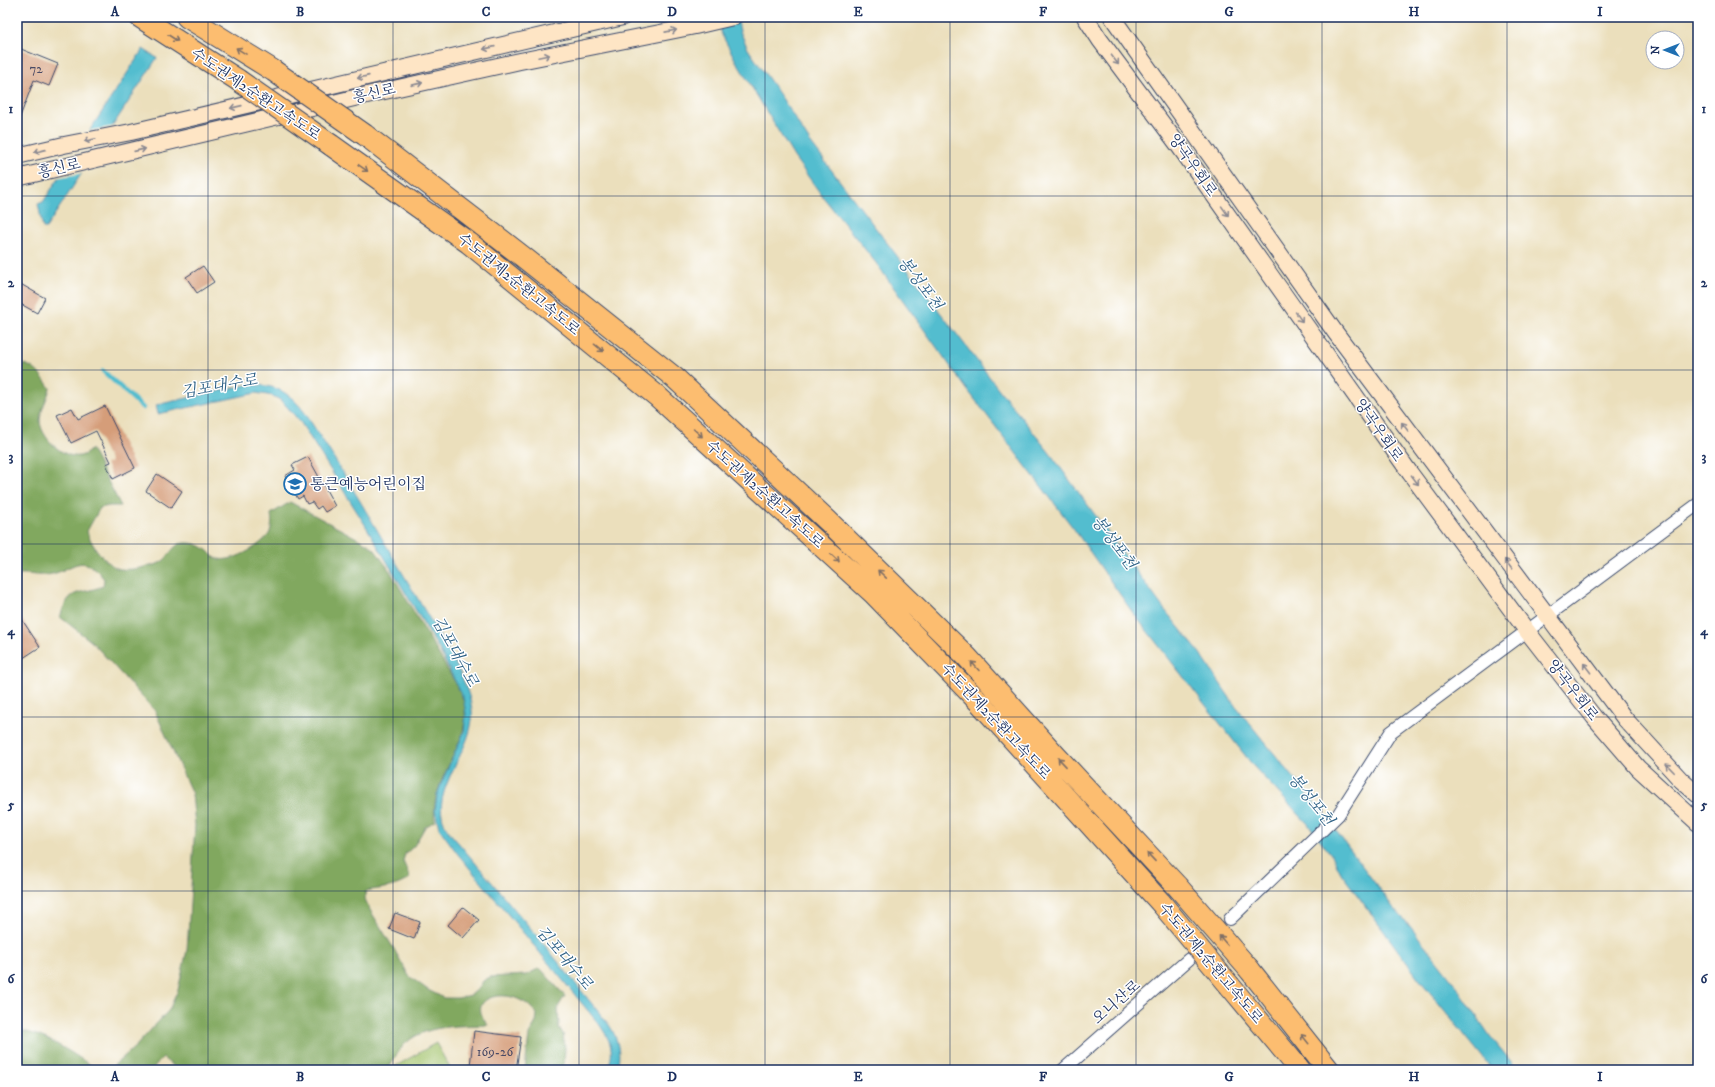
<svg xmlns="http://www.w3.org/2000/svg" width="1715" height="1087" font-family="'IM FELL DW Pica','Noto Serif KR',serif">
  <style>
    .green { fill: #a2c26a; stroke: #5e7864 }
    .forest { fill: #81a85e; stroke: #4e6c5e }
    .water { fill: #52bdcf; stroke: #367696 }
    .pier { fill: #ebdfbc }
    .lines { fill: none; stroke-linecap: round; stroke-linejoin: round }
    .stream { stroke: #52bdcf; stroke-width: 4.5 }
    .building { fill: #d59d79 }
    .street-casing { stroke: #3a496c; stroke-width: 14 }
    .secondary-casing { stroke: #3a496c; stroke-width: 18 }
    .highway-casing { stroke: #3a496c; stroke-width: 23 }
    .street { stroke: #fff; stroke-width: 12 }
    .secondary { stroke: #fee5c5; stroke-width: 16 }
    .highway { stroke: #fcbd6f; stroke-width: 21 }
    .highway-bridge-casing { stroke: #3a496c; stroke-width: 23; stroke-linecap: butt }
    .highway-bridge { stroke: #fcbd6f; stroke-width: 21 }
    .oneway { stroke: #8c8a92 }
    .oneway2 { stroke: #806f66 }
    .grid { fill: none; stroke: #1b2f5e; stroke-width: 1; stroke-opacity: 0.55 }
    .labels { text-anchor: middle; stroke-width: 3; stroke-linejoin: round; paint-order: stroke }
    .number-label { font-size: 13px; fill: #4a4a65 }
    .street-label { font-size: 15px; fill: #1b2f5e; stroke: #fff }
    .poi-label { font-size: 15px; fill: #1b2f5e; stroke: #fff; text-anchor: start }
    .water-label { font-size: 16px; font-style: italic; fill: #2e6186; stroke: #fff }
    .neatline { fill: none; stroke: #1b2f5e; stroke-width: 1.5 }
    .grid-label { font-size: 13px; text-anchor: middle; font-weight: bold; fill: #1b2f5e }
  </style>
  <rect width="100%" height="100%" fill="#fff"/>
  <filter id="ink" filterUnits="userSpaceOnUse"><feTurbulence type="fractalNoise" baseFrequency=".025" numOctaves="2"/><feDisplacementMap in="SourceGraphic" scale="8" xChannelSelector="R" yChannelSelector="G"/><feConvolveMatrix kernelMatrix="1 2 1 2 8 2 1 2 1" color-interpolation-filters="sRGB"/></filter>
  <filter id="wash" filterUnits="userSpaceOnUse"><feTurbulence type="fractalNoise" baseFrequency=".012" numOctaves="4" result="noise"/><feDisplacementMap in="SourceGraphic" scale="16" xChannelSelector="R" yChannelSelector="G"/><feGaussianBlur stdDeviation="0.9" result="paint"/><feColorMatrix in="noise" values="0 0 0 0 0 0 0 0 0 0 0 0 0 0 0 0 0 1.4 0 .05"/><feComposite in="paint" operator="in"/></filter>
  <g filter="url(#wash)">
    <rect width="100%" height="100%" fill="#ebdfbc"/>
    <path class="green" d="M436 1043 451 1070H396L394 1067Z"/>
    <path class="forest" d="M24 364C36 367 43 378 50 388 48 397 40 412 40 421 41 441 75 470 91 449L121 506H109L100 508 87 531C90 544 107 566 120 569 127 570 137 569 144 567 151 566 158 565 164 560 171 554 174 543 184 543 194 542 202 546 209 552 211 554 213 557 216 558 229 565 261 546 269 534 272 528 272 521 271 514L290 502 368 544 375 550 390 571 455 682C459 690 464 699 465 708 469 749 429 779 435 821L425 827 414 846 405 854 403 861 410 878C397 888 381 888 366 891L365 899 370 910 394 949 409 976 428 990 444 998H458L471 995 479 988 483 981 490 977 526 975 540 968 565 996 558 1007 559 1027 563 1034 565 1048 564 1064 560 1069H525L529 1035 536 1022 537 1014C532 1008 527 1003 520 1000 501 990 465 998 488 1025 460 1026 423 1024 403 1046 397 1053 392 1062 388 1070H178L163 1058 151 1070H17V1030C47 1034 73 1054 98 1070L112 1067 136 1046 169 1010 178 990 187 950 195 825 192 794 155 711 92 642 60 617C70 586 78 596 103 586L104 579C80 547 71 574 45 575 36 576 26 573 17 574V372Z"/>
    <path class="water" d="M717 17H737L740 31 748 49 782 98 810 142 1001 392 1049 452 1164 609 1199 652 1236 707 1322 812 1392 906 1409 925 1453 981 1490 1036 1518 1070H1493L1419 979 1341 873 1333 857 1308 824 1255 768 1133 613 1074 529 966 388 876 263 823 197 794 157 736 61 722 35Z
      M143 49 157 58 46 228H43L38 204 43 202Z
      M246 385C272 384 286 389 303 410 344 471 380 536 418 599 435 629 468 676 472 710 476 749 428 789 445 825 448 831 452 836 456 840L538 937 609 1025C618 1038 622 1055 616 1070H607C616 1051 610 1040 599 1024L457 853 439 828 435 810 437 795 443 779 464 732 466 714 463 697 440 651 364 523 301 423 282 401 273 396 256 393 158 414 156 405Z"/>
    <path class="pier" d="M115 126 84 173 56 178 87 131Z"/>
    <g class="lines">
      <path class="stream" d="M103 371 143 408"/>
    </g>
    <g id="blocks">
      <path class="building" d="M21 49 58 64 49 86 34 80 18 122 17 59Z
        M203 266 214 282 197 293 186 277Z
        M17 282 45 298 37 313 17 302Z
        M105 406 135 468 113 479 106 464 111 462 96 431 71 443 57 415 72 408 78 419Z
        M308 457 335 506 325 512 321 506 317 509 312 502 307 504 303 496 298 499 285 476 295 470 292 465Z
        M157 474 182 491 171 508 146 491Z
        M17 612 40 647 17 662Z
        M463 907 479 920 463 938 448 925Z
        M395 913 420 922 414 939 389 929Z
        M474 1031 521 1037 516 1070H500L470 1066Z"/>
    </g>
  </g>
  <g filter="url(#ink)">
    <use href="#blocks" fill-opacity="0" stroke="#3a496c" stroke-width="1"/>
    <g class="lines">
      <g class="street-casing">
        <path id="street" d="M1230 919 1338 815 1391 732 1698 504
          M1063 1070 1189 959"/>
      </g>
      <g class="secondary-casing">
        <path id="secondary" d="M1085 17 1100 40 1179 146 1410 473 1527 631 1594 717 1638 768 1698 823
          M1112 17 1335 332 1625 719 1681 780 1698 795
          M17 156 64 145 131 132 623 17
          M17 178 371 94 520 61 695 26 733 17"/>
      </g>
      <g class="highway-casing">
        <path id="highway" d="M140 17 238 80
          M187 17 274 71
          M365 135 522 256 675 378 828 521 967 657 1056 756 1177 886
          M331 145 469 243 657 396 873 593 980 703 1161 903
          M1249 969 1329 1070
          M1230 986 1300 1070"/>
      </g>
      <use href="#street" class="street"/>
      <use href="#secondary" class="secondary"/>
      <use href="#highway" class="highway"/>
      <g class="highway-bridge-casing">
        <path id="highway-bridge" d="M274 71 365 135
          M238 80 331 145
          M1177 886 1249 969
          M1161 903 1230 986"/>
      </g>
      <use href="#highway-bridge" class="highway-bridge"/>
    </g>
    <defs><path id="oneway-shaft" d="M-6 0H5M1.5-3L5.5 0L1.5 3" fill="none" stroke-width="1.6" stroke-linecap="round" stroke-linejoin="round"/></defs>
    <g class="oneway">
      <use href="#oneway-shaft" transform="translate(671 31) rotate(-11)"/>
      <use href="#oneway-shaft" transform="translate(489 48) rotate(167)"/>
      <use href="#oneway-shaft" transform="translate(544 56) rotate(-12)"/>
      <use href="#oneway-shaft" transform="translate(1115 60) rotate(53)"/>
      <use href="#oneway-shaft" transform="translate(363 77) rotate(167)"/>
      <use href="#oneway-shaft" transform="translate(417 84) rotate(-13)"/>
      <use href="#oneway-shaft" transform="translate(236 107) rotate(167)"/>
      <use href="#oneway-shaft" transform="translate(90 140) rotate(169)"/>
      <use href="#oneway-shaft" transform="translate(140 150) rotate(-13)"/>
      <use href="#oneway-shaft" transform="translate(40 151) rotate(166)"/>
      <use href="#oneway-shaft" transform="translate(1225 211) rotate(55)"/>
      <use href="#oneway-shaft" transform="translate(1299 317) rotate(55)"/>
      <use href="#oneway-shaft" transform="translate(1405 427) rotate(-127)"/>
      <use href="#oneway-shaft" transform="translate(1415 480) rotate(53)"/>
      <use href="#oneway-shaft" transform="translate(1508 564) rotate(-127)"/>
      <use href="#oneway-shaft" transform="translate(1587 668) rotate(-127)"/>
      <use href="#oneway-shaft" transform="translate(1670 768) rotate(-134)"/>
    </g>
    <g class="oneway2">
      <use href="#oneway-shaft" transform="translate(173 38) rotate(33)"/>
      <use href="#oneway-shaft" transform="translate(241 51) rotate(-148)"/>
      <use href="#oneway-shaft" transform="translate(363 168) rotate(35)"/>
      <use href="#oneway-shaft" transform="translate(599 348) rotate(39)"/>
      <use href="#oneway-shaft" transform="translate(698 433) rotate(42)"/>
      <use href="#oneway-shaft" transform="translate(835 558) rotate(43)"/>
      <use href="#oneway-shaft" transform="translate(882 574) rotate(-136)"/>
      <use href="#oneway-shaft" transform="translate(975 666) rotate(-132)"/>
      <use href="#oneway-shaft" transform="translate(1062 762) rotate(-133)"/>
      <use href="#oneway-shaft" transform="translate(1151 857) rotate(-133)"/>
      <use href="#oneway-shaft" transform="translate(1223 940) rotate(-131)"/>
      <use href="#oneway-shaft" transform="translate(1305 1039) rotate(-129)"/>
    </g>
  </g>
  <path class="grid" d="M208 17V1070M393 17V1070M579 17V1070M765 17V1070M950 17V1070M1136 17V1070M1322 17V1070M1507 17V1070M17 196H1698M17 370H1698M17 544H1698M17 717H1698M17 891H1698"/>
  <defs>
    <g id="school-ring" transform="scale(1.15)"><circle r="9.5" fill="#fff" stroke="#1f6fb2" stroke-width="1.5"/><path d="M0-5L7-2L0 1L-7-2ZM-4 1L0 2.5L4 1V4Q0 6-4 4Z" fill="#1f6fb2"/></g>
  </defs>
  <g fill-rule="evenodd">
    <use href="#school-ring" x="295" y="484"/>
  </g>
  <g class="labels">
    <g class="number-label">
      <text x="36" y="73">72</text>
      <text x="495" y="1056">169-26</text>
    </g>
    <g class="street-label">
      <text transform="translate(374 93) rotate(-13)" y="5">흥신로</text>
      <text transform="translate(256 94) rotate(34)" y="5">수도권제2순환고속도로</text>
      <text transform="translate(1193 165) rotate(55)" y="5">양곡우회로</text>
      <text transform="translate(59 168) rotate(-13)" y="5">흥신로</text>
      <text transform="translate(519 284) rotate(39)" y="5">수도권제2순환고속도로</text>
      <text transform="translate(1379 430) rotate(55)" y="5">양곡우회로</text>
      <text transform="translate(765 494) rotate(42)" y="5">수도권제2순환고속도로</text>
      <text transform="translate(1573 690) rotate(52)" y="5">양곡우회로</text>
      <text transform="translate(996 721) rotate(47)" y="5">수도권제2순환고속도로</text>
      <text transform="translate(1211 963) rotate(50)" y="5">수도권제2순환고속도로</text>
      <text transform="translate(1116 1002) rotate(-41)" y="5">오니산로</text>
    </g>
    <g class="poi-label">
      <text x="310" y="489">통큰예능어린이집</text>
    </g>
    <g class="water-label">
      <text transform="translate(921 283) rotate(53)" y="6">봉성포천</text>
      <text transform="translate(219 385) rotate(-10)" y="6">김포대수로</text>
      <text transform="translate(1115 542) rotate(53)" y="6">봉성포천</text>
      <text transform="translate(456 651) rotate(61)" y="6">김포대수로</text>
      <text transform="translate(1312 799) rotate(51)" y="6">봉성포천</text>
      <text transform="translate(565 957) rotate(50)" y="6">김포대수로</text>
    </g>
  </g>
  <rect width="1715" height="1087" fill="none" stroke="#fff" stroke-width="44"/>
  <g transform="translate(1665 50) rotate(270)"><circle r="19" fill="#ffffff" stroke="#a4acbf"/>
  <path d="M0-3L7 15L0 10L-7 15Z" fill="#1f6fb2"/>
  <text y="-6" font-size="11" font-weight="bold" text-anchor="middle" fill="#1b2f5e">N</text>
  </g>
  <rect x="22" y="22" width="1671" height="1043" class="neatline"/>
  <g class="grid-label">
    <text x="115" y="16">A</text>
    <text x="300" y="16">B</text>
    <text x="486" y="16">C</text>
    <text x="672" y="16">D</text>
    <text x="858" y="16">E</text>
    <text x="1043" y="16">F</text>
    <text x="1229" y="16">G</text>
    <text x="1414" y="16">H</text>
    <text x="1600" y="16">I</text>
    <text x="11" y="113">1</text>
    <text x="1704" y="113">1</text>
    <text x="11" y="287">2</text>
    <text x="1704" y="287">2</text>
    <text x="11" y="461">3</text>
    <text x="1704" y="461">3</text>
    <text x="11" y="635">4</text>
    <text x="1704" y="635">4</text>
    <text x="11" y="809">5</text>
    <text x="1704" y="809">5</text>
    <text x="11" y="983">6</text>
    <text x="1704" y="983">6</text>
    <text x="115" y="1081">A</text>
    <text x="300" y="1081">B</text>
    <text x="486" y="1081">C</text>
    <text x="672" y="1081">D</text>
    <text x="858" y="1081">E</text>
    <text x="1043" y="1081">F</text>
    <text x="1229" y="1081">G</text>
    <text x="1414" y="1081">H</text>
    <text x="1600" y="1081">I</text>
  </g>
</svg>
